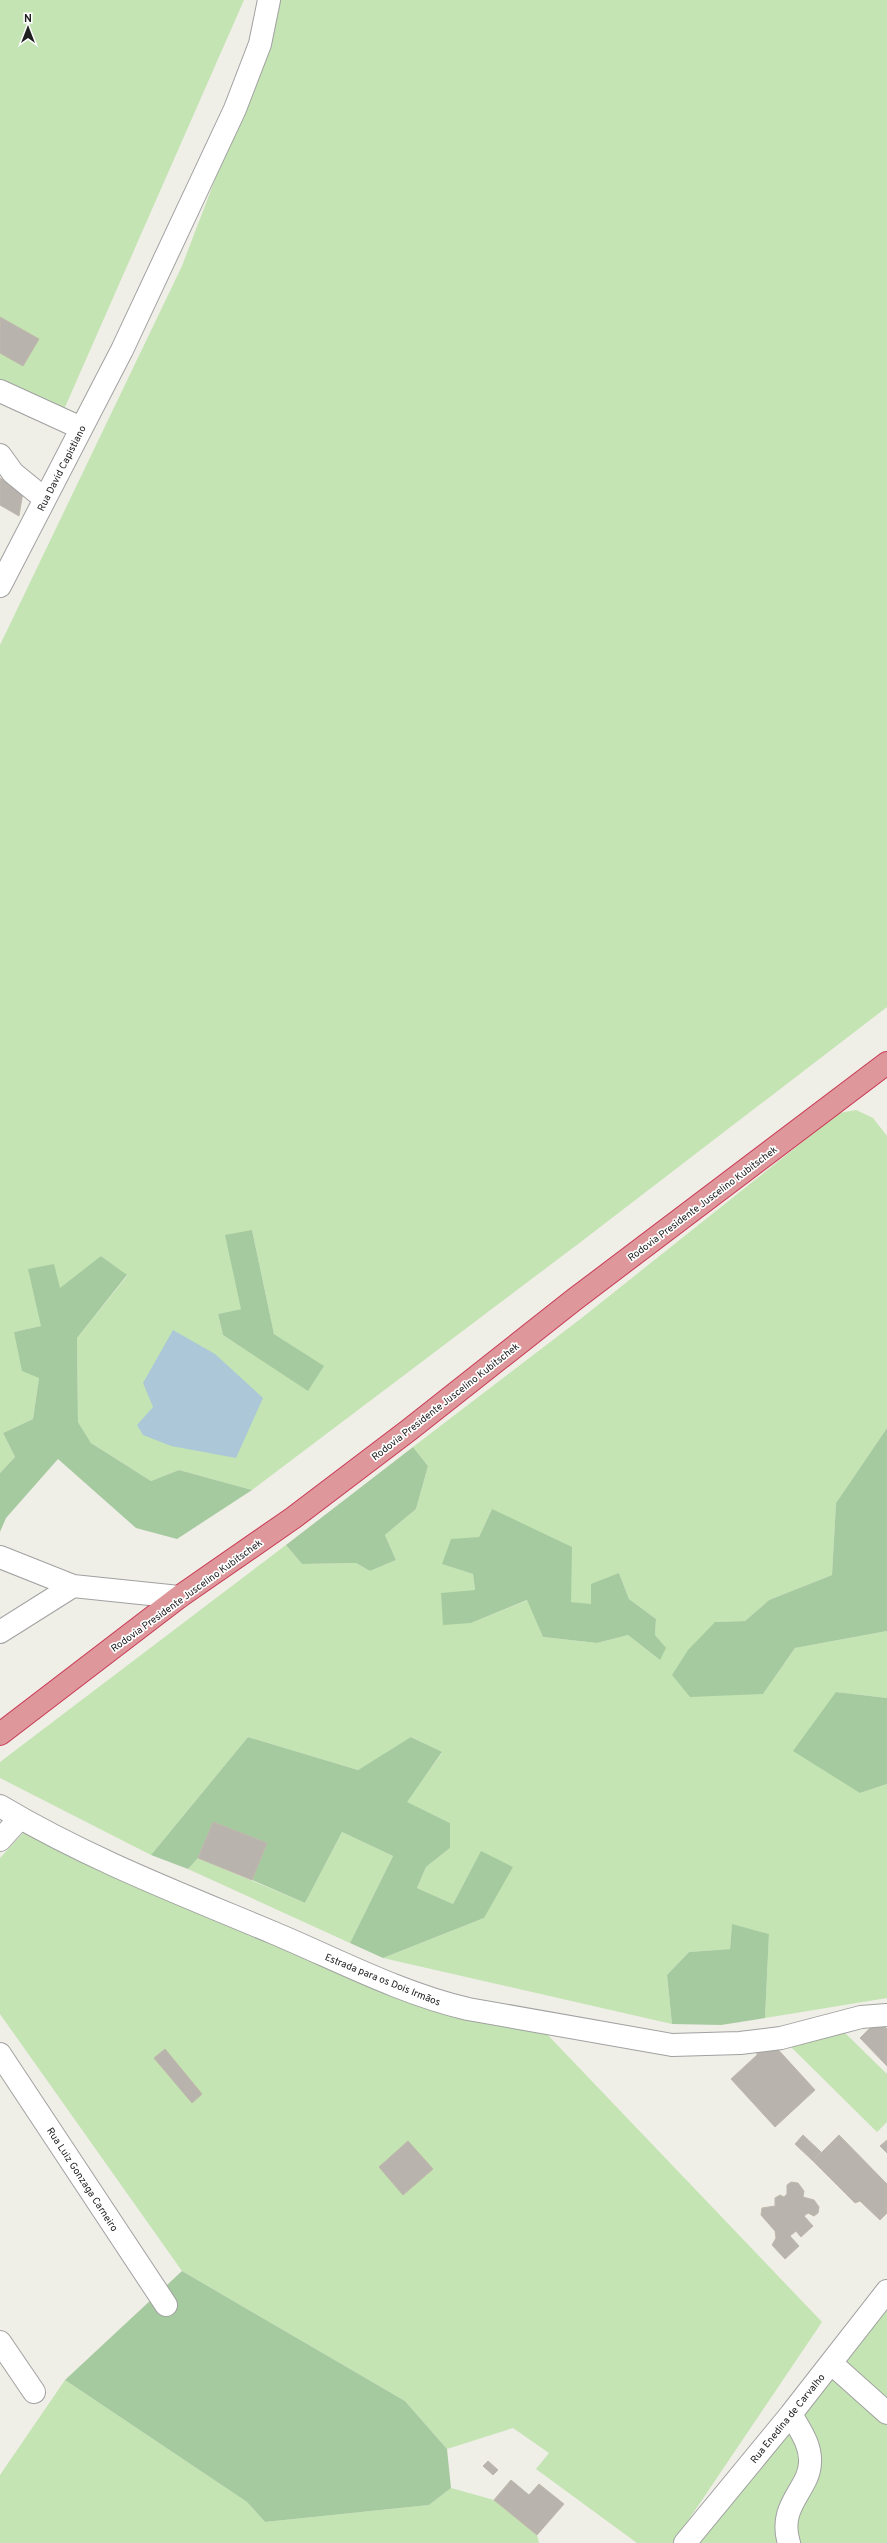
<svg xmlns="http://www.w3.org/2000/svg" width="887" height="2543" font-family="Overpass,sans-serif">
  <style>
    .grass { fill: #c4e4b3; fill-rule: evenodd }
    .forest { fill: #a6caa0 }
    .water { fill: #acc8d8 }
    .building { fill: #b8b4ad; stroke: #bfb7ab }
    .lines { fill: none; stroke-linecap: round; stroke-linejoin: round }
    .minor-casing { stroke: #a1a1a1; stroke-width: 24 }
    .highway-casing { stroke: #c93955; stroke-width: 24 }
    .minor { stroke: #fff; stroke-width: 22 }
    .highway { stroke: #de979a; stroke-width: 22 }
    .labels { text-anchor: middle; stroke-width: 3.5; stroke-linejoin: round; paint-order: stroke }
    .street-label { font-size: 10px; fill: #202020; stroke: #fff }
  </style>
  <rect width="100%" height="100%" fill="#efeee7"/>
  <path class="grass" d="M0 0H244L62 414 0 387Z
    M271 0H887V1007L582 1241 252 1490 179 1470 151 1481 91 1443 78 1422 77 1338 127 1276 101 1256 41 1326 14 1332 39 1378 33 1419 3 1433 15 1457 0 1473V645L182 266 237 122ZM252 1230 274 1334 323 1366 308 1390 223 1335 218 1314 241 1309Z
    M856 1110 873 1118 887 1136V1428L836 1503 832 1575 769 1600 745 1621 715 1622 763 1694 795 1648 887 1631V1698L836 1692 860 1793 887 1784V1998L765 2018 769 1934 732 1925 730 1949 689 1952 667 1975 672 2024 383 1958 484 1918 481 1852 453 1904 417 1888 426 1867 450 1848V1823L406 1802 442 1753 412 1737 358 1770 248 1737 151 1855 0 1778V1762L286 1545 302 1564 356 1563 370 1571 396 1560 385 1535 416 1509 428 1466 413 1447 583 1317 839 1113ZM492 1509 570 1602 591 1605 619 1573 629 1599 656 1619 655 1635 660 1660 628 1635 597 1643 543 1637 528 1600 471 1623 475 1590 473 1574 443 1564 479 1537Z
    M26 1830 443 2012 543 2030 822 2322 673 2543H637L536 2469 549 2453 513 2428 447 2449 405 2401 182 2271 0 2014V1858Z
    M342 1832 393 1856 350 1943 188 1869 198 1858 305 1903Z
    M844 2032 887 2074V2122L877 2132 790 2046Z
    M887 2291V2543H685Z
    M65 2380 247 2502 265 2522 429 2505 451 2488 494 2500 537 2535 539 2543H0V2475Z"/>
  <path class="forest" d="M252 1230 274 1334 324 1366 308 1391 223 1335 218 1314 241 1309 225 1235Z
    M101 1256 127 1275 77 1338 78 1422 91 1443 151 1481 179 1470 252 1490 177 1539 136 1528 58 1459 6 1518 0 1532V1473L15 1457 3 1433 33 1419 39 1378 22 1371 14 1332 41 1326 28 1269 54 1264 60 1288Z
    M887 1428V1631L795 1648 763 1694 690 1697 672 1675 688 1650 715 1622 745 1621 769 1600 832 1575 836 1503Z
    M413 1447 428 1466 416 1509 385 1535 396 1560 370 1571 356 1563 302 1564 286 1545Z
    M492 1509 572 1547 571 1602 591 1604V1584L619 1573 629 1599 656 1619 655 1635 666 1648 660 1660 628 1635 597 1643 543 1637 527 1600 471 1623 443 1625 441 1593 475 1590 473 1574 442 1564 451 1539 479 1537Z
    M836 1692 887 1698V1784L860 1793 793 1751Z
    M248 1737 358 1770 411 1737 442 1752 407 1802 450 1823V1848L426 1867 417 1888 453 1904 481 1851 513 1867 484 1918 383 1958 350 1943 393 1856 342 1832 305 1903 252 1880 266 1843 213 1822 198 1858 188 1869 151 1855Z
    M732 1924 769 1934 765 2018 721 2025 672 2024 667 1975 689 1952 730 1949Z
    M182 2271 405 2401 447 2449 451 2488 429 2505 265 2522 247 2502 65 2380Z"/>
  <path class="water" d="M173 1330 215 1354 263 1398 236 1458 171 1446 143 1435 137 1425 153 1407 143 1383Z"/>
  <path class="building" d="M0 317 39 339 23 366 0 353Z
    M0 478 23 492 19 516 0 505Z
    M213 1822 267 1843 252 1880 198 1858Z
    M878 2020 887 2029V2066L860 2038Z
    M757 2044H773L815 2090 775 2127 731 2079 757 2055Z
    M165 2049 202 2094 192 2103 154 2058Z
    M803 2135 821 2152 813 2161 795 2144Z
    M839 2135 887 2184V2213L880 2220 860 2201 855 2203 813 2161Z
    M887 2140V2153L880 2146Z
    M408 2141 433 2169 403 2195 379 2167Z
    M791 2182 798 2183 804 2191 803 2197 814 2200 819 2207 818 2213 814 2216 808 2213 804 2216 813 2226 801 2237 796 2231 790 2236 799 2246 785 2259 772 2245 776 2238 775 2231 761 2215 762 2208 775 2206V2198L780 2195 784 2197 787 2194V2185Z
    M488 2461 498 2470 493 2475 483 2466Z
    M511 2480 529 2495 539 2484 564 2504 537 2535 494 2500Z"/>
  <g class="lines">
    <g class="minor-casing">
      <path id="minor" d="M0 391 81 428
        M0 455 13 473 45 499
        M0 586 122 350 235 109 260 44 269 0
        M0 1557 73 1586
        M0 1632 73 1586 179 1597
        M0 1806C87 1858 181 1894 274 1933 338 1960 400 1993 468 2009L672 2045 740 2043 781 2038 861 2017 887 2015
        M0 1840 20 1818
        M0 2054 166 2305
        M0 2342 34 2392
        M831 2363 887 2413
        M685 2543 791 2414 887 2291
        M789 2543C777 2505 810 2489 810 2462 811 2444 799 2429 791 2414"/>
    </g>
    <g class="highway-casing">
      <path id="highway" d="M0 1734 179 1597 293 1518 409 1430 575 1299 887 1063"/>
    </g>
    <use href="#minor" class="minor"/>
    <use href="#highway" class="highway"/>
  </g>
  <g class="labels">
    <g class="street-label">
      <text transform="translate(61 468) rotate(-63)" y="4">Rua David Capistiano</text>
      <text transform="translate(702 1203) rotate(-37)" y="4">Rodovia Presidente Juscelino Kubitschek</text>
      <text transform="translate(445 1401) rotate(-38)" y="4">Rodovia Presidente Juscelino Kubitschek</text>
      <text transform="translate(186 1595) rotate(-36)" y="4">Rodovia Presidente Juscelino Kubitschek</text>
      <text transform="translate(383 1979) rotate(22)" y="4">Estrada para os Dois Irmãos</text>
      <text transform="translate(83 2179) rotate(57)" y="4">Rua Luiz Gonzaga Carneiro</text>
      <text transform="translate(787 2418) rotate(-51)" y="4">Rua Enedina de Carvalho</text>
    </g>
  </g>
  <g transform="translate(28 28)" stroke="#ffffff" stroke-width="3" paint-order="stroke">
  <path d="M0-3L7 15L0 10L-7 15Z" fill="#202020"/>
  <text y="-6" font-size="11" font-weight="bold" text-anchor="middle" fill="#202020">N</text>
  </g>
</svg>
